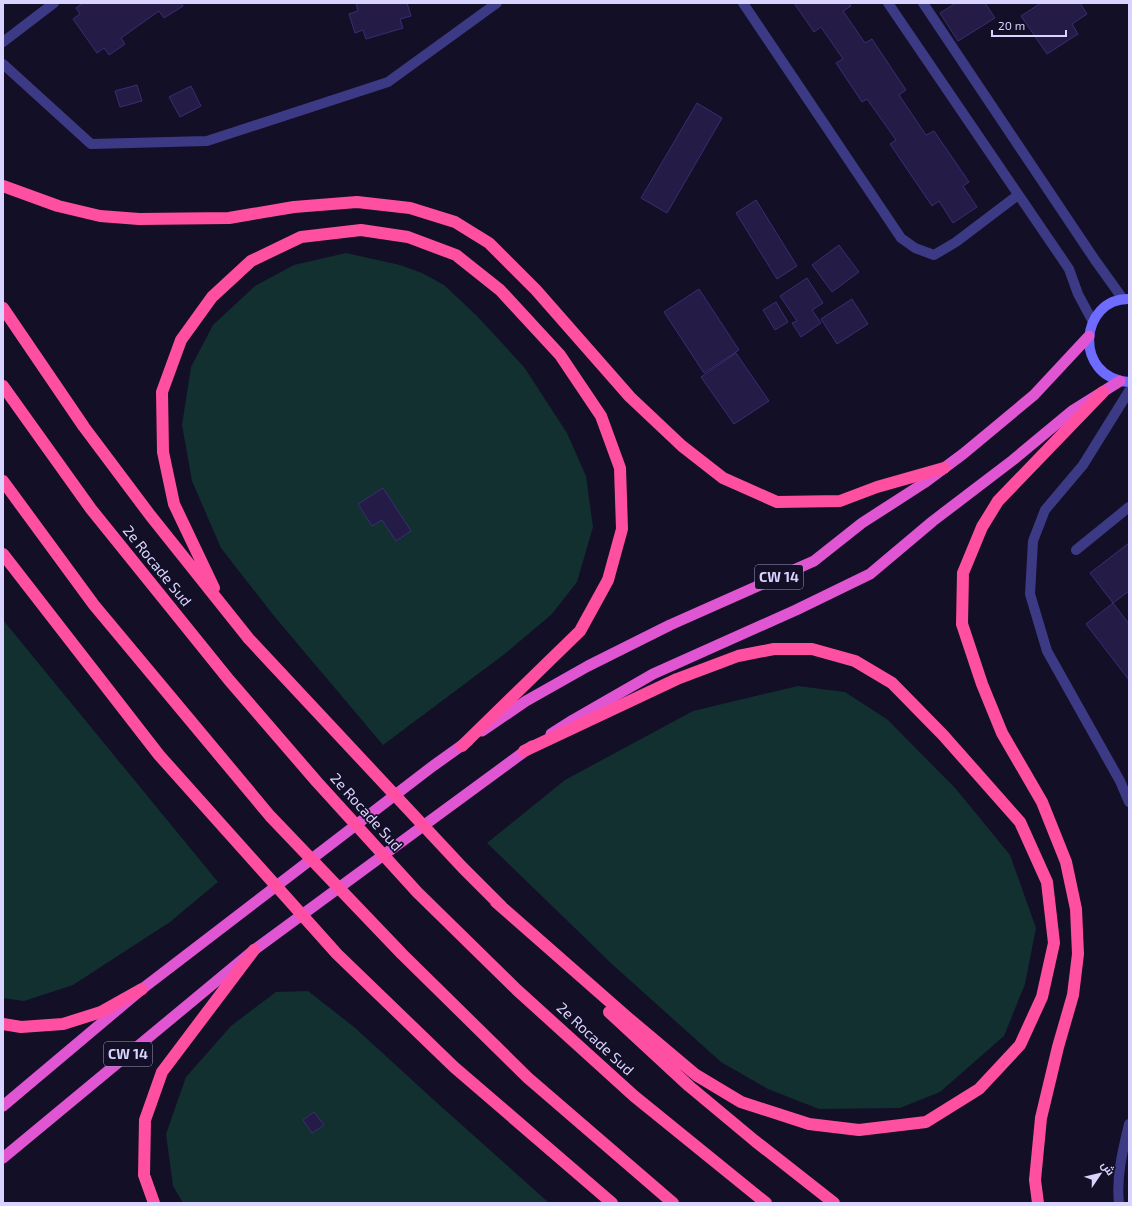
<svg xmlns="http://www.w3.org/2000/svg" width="1132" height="1206" font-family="'Exo 2',Cairo,sans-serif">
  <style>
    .green { fill: #12302f }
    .building { fill: #241b47; stroke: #3b2d73 }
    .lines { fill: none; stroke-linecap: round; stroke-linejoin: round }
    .service { stroke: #3d3a85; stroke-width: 10 }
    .minor { stroke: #3d3a85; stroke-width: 10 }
    .secondary { stroke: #6f6bff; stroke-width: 10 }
    .trunk { stroke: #e055d1; stroke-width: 11 }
    .motorway { stroke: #ff4fa3; stroke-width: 12 }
    .labels { text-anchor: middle; stroke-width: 3.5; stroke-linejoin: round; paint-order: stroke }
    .shield { fill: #130f26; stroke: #9e99be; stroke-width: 1 }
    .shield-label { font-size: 14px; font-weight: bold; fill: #d9d4ff }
    .street-label { font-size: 15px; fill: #d9d4ff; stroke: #130f26 }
  </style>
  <rect width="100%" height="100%" fill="#130f26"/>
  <path class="green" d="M346 253 400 265 422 273 444 285 477 316 524 367 567 433 586 476 593 527 577 582 552 614 506 653 383 745 274 616 221 548 192 481 182 425 191 367 213 325 255 286 294 265Z
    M3 620 218 882 170 922 73 985 24 1001 3 998Z
    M798 686 845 692 888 720 956 789 1010 855 1036 928 1025 984 1004 1036 940 1092 900 1108 819 1109 768 1089 721 1062 613 965 487 843 565 780 693 711Z
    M308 991 354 1027 435 1101 549 1203H183L173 1186 166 1134 186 1077 231 1026 276 992Z"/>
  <path class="building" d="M83 3H181L183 6 164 18 159 11 121 38 125 44 109 55 104 48 97 53 73 19 80 14 76 8Z
    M356 3H407L411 16 400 19 403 28 366 39 363 30 355 33 349 14 358 11Z
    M794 3H849L851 6 843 11 865 43 872 39 906 90 899 95 926 135 934 131 969 182 963 186 977 207 953 223 939 201 932 206 890 144 896 140 867 99 862 102 836 63 843 59 821 27 814 32Z
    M956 3H985L995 18 958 41 940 13Z
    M1041 3H1080L1087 14 1072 24 1078 34 1047 54 1021 16Z
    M137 85 142 101 120 107 115 91Z
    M191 86 201 106 180 117 169 97Z
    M697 103 722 118 667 213 641 198Z
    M756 200 797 266 777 279 736 213Z
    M839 245 859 272 832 292 812 265Z
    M807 278 823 303 812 310 821 323 801 337 792 323 797 321 780 296Z
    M699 289 739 350 704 373 664 312Z
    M852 299 868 324 837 344 821 319Z
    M776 302 788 322 775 330 763 310Z
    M736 353 769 401 734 424 701 377Z
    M383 488 411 531 396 541 382 520 372 526 358 504Z
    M1129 543V591L1113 603 1090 573Z
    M1113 603 1129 624V680L1086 624Z
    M314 1112 324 1125 312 1133 303 1120Z"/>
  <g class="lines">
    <path class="service" d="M1076 550 1129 507"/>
    <path class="minor" d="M743 3 901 238 915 248 934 255 956 242 1018 195
      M888 3 1069 269 1078 294 1093 322
      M923 3 1095 260 1123 299
      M3 42 54 3
      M3 64 91 144 207 141 388 82 497 3
      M1129 391 1083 465 1045 510 1033 541 1030 594 1047 651 1120 781 1129 802
      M1119 1203C1116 1177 1123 1149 1129 1124"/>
    <path class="secondary" d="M1129 299C1080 298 1072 377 1129 382"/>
    <path class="trunk" d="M482 731 526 701 588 666 670 625 814 561 862 523 924 483 963 454 1034 395 1089 336
      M551 734 573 720 653 674 796 610 870 574 933 521 1013 460 1072 411 1120 381
      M3 1106 142 989 433 766 468 741
      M3 1158 254 950 532 746"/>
    <path class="motorway" d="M3 186 58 206 100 216 139 219 229 218 294 207 357 202 410 208 455 222 489 243 536 290 630 397 682 446 723 478 777 502 840 501 877 487 944 468
      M3 308 84 427 150 515 249 639 463 868 502 907
      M3 386 91 509 229 680 317 782 417 892 517 990 634 1096 766 1203
      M3 481 94 605 270 816 402 954 528 1078 673 1203
      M3 554 159 755 337 954 454 1067 612 1203
      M214 588 174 504 163 452 162 392 181 340 212 297 251 261 301 237 361 230 408 237 456 255 500 290 560 355 601 416 620 468 622 529 608 580 580 631 462 746
      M496 902 627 1017 696 1075 741 1102 809 1124 859 1130 926 1122 979 1089 1020 1045 1042 997 1054 943 1047 882 1020 822 943 735 892 683 855 661 812 649H774L738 656 677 679 524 751
      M609 1012 689 1086 755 1141 834 1203
      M3 1024 21 1027 63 1024 101 1012 142 989
      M154 1203 144 1175 145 1120 162 1072 254 950
      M1038 1203 1035 1180 1041 1118 1058 1047 1073 995 1078 954 1076 909 1066 862 1042 802 1002 733 982 684 962 624 963 573 982 527 998 501 1103 392"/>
  </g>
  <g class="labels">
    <g class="shield">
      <rect x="755" y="565" width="48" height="24" rx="3"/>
      <rect x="104" y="1042" width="48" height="24" rx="3"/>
    </g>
    <g class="shield-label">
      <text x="779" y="582">CW 14</text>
      <text x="128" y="1059">CW 14</text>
    </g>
    <g class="street-label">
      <text transform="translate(157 566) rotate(51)" y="5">2e Rocade Sud</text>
      <text transform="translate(366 812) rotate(48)" y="5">2e Rocade Sud</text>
      <text transform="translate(595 1039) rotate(43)" y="5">2e Rocade Sud</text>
    </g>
  </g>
  <rect width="1132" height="1206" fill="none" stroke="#d9d4ff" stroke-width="8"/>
  <g transform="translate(1100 1174) rotate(55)" stroke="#130f26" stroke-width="3" paint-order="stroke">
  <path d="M0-3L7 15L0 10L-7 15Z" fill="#d9d4ff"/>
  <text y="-6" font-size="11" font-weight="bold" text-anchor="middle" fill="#d9d4ff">ش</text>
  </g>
  <path d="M992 30v6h74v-6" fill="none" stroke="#d9d4ff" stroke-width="2"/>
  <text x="998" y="30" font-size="12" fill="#d9d4ff" stroke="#130f26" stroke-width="3" paint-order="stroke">20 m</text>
</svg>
